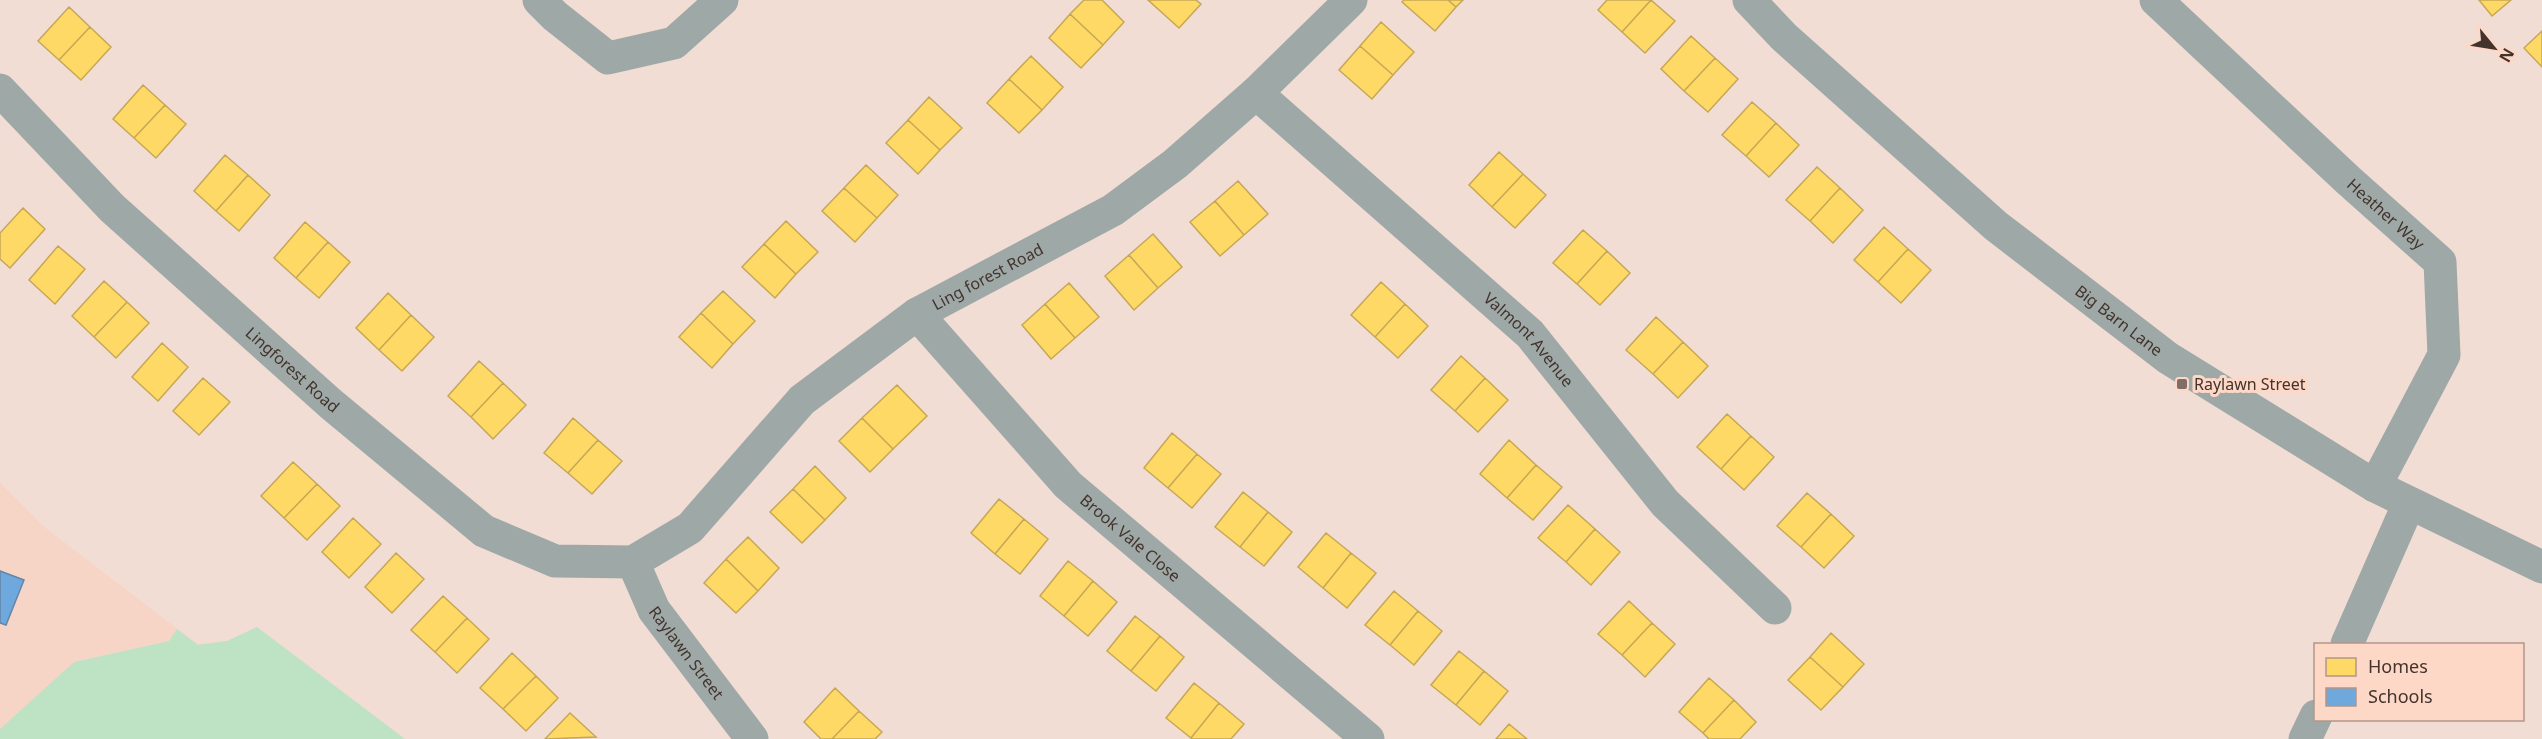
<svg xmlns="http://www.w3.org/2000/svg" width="2542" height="739" font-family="'Noto Sans',sans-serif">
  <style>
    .built { fill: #f6d5c6 }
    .green { fill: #bde3c4 }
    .homes { fill: #ffd966; stroke: #c6a755; stroke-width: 1.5 }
    .schools { fill: #6fa8dc; stroke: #6285a8; stroke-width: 1.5 }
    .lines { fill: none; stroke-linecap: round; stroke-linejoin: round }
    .minor { stroke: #9ea9a7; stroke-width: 33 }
    .poi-dot { fill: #7f6e67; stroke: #fed8c7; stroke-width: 2 }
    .labels { text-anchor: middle; stroke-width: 6; stroke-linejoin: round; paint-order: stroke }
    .street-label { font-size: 16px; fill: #42332d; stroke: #fed8c7 }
    .poi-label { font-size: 16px; fill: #42332d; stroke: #fed8c7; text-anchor: start }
  </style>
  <rect width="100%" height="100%" fill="#f1ddd4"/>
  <path class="built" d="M0 483 43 526 197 644 227 641 257 627 405 739H0Z"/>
  <path class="green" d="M257 627 405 739H0V729L74 662 169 641 177 629 198 645 227 641Z"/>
  <path class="homes" d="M1084 0H1102L1124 22 1103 45 1070 14Z
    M1148 0H1196L1201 4 1179 28Z
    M1404 0H1448L1456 7 1435 31 1402 2Z
    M1448 0H1463L1456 7Z
    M1607 0H1651L1622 32 1598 10Z
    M1651 0 1675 21 1645 53 1622 32Z
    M2479 0H2511L2492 16Z
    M69 7 90 27 59 60 38 41Z
    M1070 14 1103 45 1081 68 1049 38Z
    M1381 22 1414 52 1393 75 1360 46Z
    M90 27 111 47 81 80 59 60Z
    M2542 31V67L2524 48Z
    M1691 36 1715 58 1684 91 1661 69Z
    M1360 46 1393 75 1372 99 1339 70Z
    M1031 56 1063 87 1042 110 1009 79Z
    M1715 58 1738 79 1708 112 1684 91Z
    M1009 79 1042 110 1019 133 987 103Z
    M143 85 165 105 134 138 113 119Z
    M929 97 962 128 940 150 908 120Z
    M1752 102 1776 123 1746 156 1722 135Z
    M165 105 186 124 156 158 134 138Z
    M908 120 940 150 918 174 886 143Z
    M1776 123 1799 145 1769 177 1746 156Z
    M1499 152 1523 174 1492 207 1469 185Z
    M225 155 248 175 216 211 194 191Z
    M866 165 898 195 877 218 844 188Z
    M1817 167 1840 188 1810 221 1786 200Z
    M1523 174 1546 195 1515 228 1492 207Z
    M248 175 270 195 239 231 216 211Z
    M1238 181 1268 214 1244 235 1215 201Z
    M844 188 877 218 855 242 822 211Z
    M1840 188 1863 210 1833 243 1810 221Z
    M1215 201 1244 235 1220 256 1190 222Z
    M23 208 45 229 10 268 0 259V233Z
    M786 221 818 252 796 274 764 244Z
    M305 222 328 242 296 278 274 258Z
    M1884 227 1908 249 1878 282 1854 260Z
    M1583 230 1607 251 1577 284 1553 263Z
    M1153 234 1182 267 1158 288 1129 255Z
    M328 242 350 262 319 298 296 278Z
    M764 244 796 274 775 298 742 267Z
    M58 246 85 269 55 304 29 280Z
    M1908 249 1931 270 1901 303 1878 282Z
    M1607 251 1630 273 1600 305 1577 284Z
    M1129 255 1158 288 1134 310 1105 276Z
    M104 281 127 302 94 337 72 316Z
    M1381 282 1405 304 1375 337 1351 315Z
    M1069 283 1099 317 1075 338 1045 304Z
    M723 291 755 321 733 344 701 313Z
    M388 293 411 315 379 350 356 328Z
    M127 302 149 323 116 358 94 337Z
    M1045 304 1075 338 1051 359 1022 325Z
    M1405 304 1428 326 1398 358 1375 337Z
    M701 313 733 344 712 368 679 337Z
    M411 315 434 337 402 371 379 350Z
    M1656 317 1683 342 1653 374 1626 350Z
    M1683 342 1708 366 1678 398 1653 374Z
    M162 343 188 367 158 401 132 377Z
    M1461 356 1485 378 1455 411 1431 390Z
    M479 361 503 383 471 417 448 396Z
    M203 378 230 402 199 435 173 411Z
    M1485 378 1508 400 1478 432 1455 411Z
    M503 383 526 405 493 439 471 417Z
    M897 385 927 416 893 449 862 418Z
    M1727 414 1751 436 1721 469 1697 447Z
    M573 418 598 440 568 473 544 453Z
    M862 418 893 449 870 472 839 441Z
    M1172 433 1197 454 1168 488 1144 468Z
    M1751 436 1774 457 1744 490 1721 469Z
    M598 440 622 461 592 494 568 473Z
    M1509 440 1536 465 1507 498 1480 474Z
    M1197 454 1221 474 1192 508 1168 488Z
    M293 462 317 484 284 518 261 496Z
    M1536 465 1562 487 1533 520 1507 498Z
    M815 466 846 498 825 520 793 489Z
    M317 484 340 506 307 540 284 518Z
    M793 489 825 520 802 543 770 512Z
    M1243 492 1268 512 1240 547 1215 527Z
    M1807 493 1831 514 1801 547 1777 526Z
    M999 499 1024 519 995 554 971 533Z
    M1568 505 1595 529 1566 562 1538 538Z
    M1268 512 1292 532 1264 566 1240 547Z
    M1831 514 1854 536 1824 568 1801 547Z
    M353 518 381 544 349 578 322 552Z
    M1024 519 1048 539 1020 574 995 554Z
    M1595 529 1620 552 1591 585 1566 562Z
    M1326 533 1351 553 1323 588 1298 567Z
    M748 537 779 568 758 591 726 559Z
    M396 553 424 579 392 613 365 587Z
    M1351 553 1376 573 1347 608 1323 588Z
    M726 559 758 591 736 613 704 583Z
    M1068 561 1093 581 1064 616 1040 596Z
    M1093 581 1117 602 1088 636 1064 616Z
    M1394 591 1418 611 1390 645 1365 625Z
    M443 596 467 618 435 652 411 630Z
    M1629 601 1652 623 1622 655 1598 634Z
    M1418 611 1442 631 1414 665 1390 645Z
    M1135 616 1160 636 1131 671 1107 651Z
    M467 618 489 639 457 673 435 652Z
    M1652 623 1675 644 1645 677 1622 655Z
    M1831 633 1864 664 1843 687 1810 657Z
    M1160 636 1184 657 1156 691 1131 671Z
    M1459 651 1484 671 1456 705 1431 685Z
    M512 653 536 676 503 709 480 688Z
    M1810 657 1843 687 1821 710 1788 680Z
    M1484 671 1508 691 1480 725 1456 705Z
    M536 676 558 698 526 731 503 709Z
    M1709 678 1734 700 1703 733 1679 712Z
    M1194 683 1219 703 1191 738 1166 718Z
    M835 688 859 711 832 739H821L804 722Z
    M1734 700 1756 722 1740 739H1709L1703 733Z
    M1219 703 1244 724 1231 739H1192L1191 738Z
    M859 711 882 732 875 739H832Z
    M570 713 596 737 545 739Z
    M1509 724 1527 739H1496Z"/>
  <path class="schools" d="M0 571 24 580 6 625 0 623Z"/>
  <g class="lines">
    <g class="minor">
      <path d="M539 0 555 16 608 58 674 43 722 0"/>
      <path id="s1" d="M1749 0 1784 37 1996 226 2168 358 2375 486 2542 567"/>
      <path id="s2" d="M2156 0 2348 180 2440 262 2444 355 2375 486"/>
      <path id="s3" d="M0 90 112 208 331 404 484 531 555 561 633 562"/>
      <path id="s4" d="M1256 93 1530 334 1665 503 1775 608"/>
      <path id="s5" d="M917 314 1068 485 1368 739"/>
      <path id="s6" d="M633 562 690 528 802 400 917 314 1113 210 1175 164 1256 93 1351 0"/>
      <path id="s7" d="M633 562 654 610 752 739"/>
      <path d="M2347 644 2409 503"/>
      <path d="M2305 739 2316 716"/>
    </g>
  </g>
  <rect class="poi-dot" x="2176" y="378" width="12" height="12" rx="3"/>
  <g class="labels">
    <g class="street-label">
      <text dy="6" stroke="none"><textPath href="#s2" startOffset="314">Heather Way</textPath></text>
      <text dy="6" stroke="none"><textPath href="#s6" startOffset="460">Ling forest Road</textPath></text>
      <text dy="6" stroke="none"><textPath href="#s1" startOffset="490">Big Barn Lane</textPath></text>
      <text dy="6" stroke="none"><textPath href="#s4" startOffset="368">Valmont Avenue</textPath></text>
      <text dy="6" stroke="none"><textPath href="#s3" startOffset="405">Lingforest Road</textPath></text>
      <text dy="6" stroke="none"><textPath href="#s5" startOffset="310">Brook Vale Close</textPath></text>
      <text dy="6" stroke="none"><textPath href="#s7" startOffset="106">Raylawn Street</textPath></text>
    </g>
    <g class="poi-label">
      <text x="2194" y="390">Raylawn Street</text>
    </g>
  </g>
  <rect x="2314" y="643" width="210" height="78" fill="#fed8c7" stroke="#b39689" stroke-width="1.5"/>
  <rect x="2326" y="658" width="30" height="18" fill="#ffd966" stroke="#b39689" stroke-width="1.5"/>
  <text x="2368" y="673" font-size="18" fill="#42332d">Homes</text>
  <rect x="2326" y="688" width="30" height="18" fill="#6fa8dc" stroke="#b39689" stroke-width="1.5"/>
  <text x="2368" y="703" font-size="18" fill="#42332d">Schools</text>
  <g transform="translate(2494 48) rotate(120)" stroke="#fed8c7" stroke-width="4.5" paint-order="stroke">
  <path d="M0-4.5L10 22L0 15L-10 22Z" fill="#42332d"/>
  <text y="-9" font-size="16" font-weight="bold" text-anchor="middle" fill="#42332d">N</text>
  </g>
</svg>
